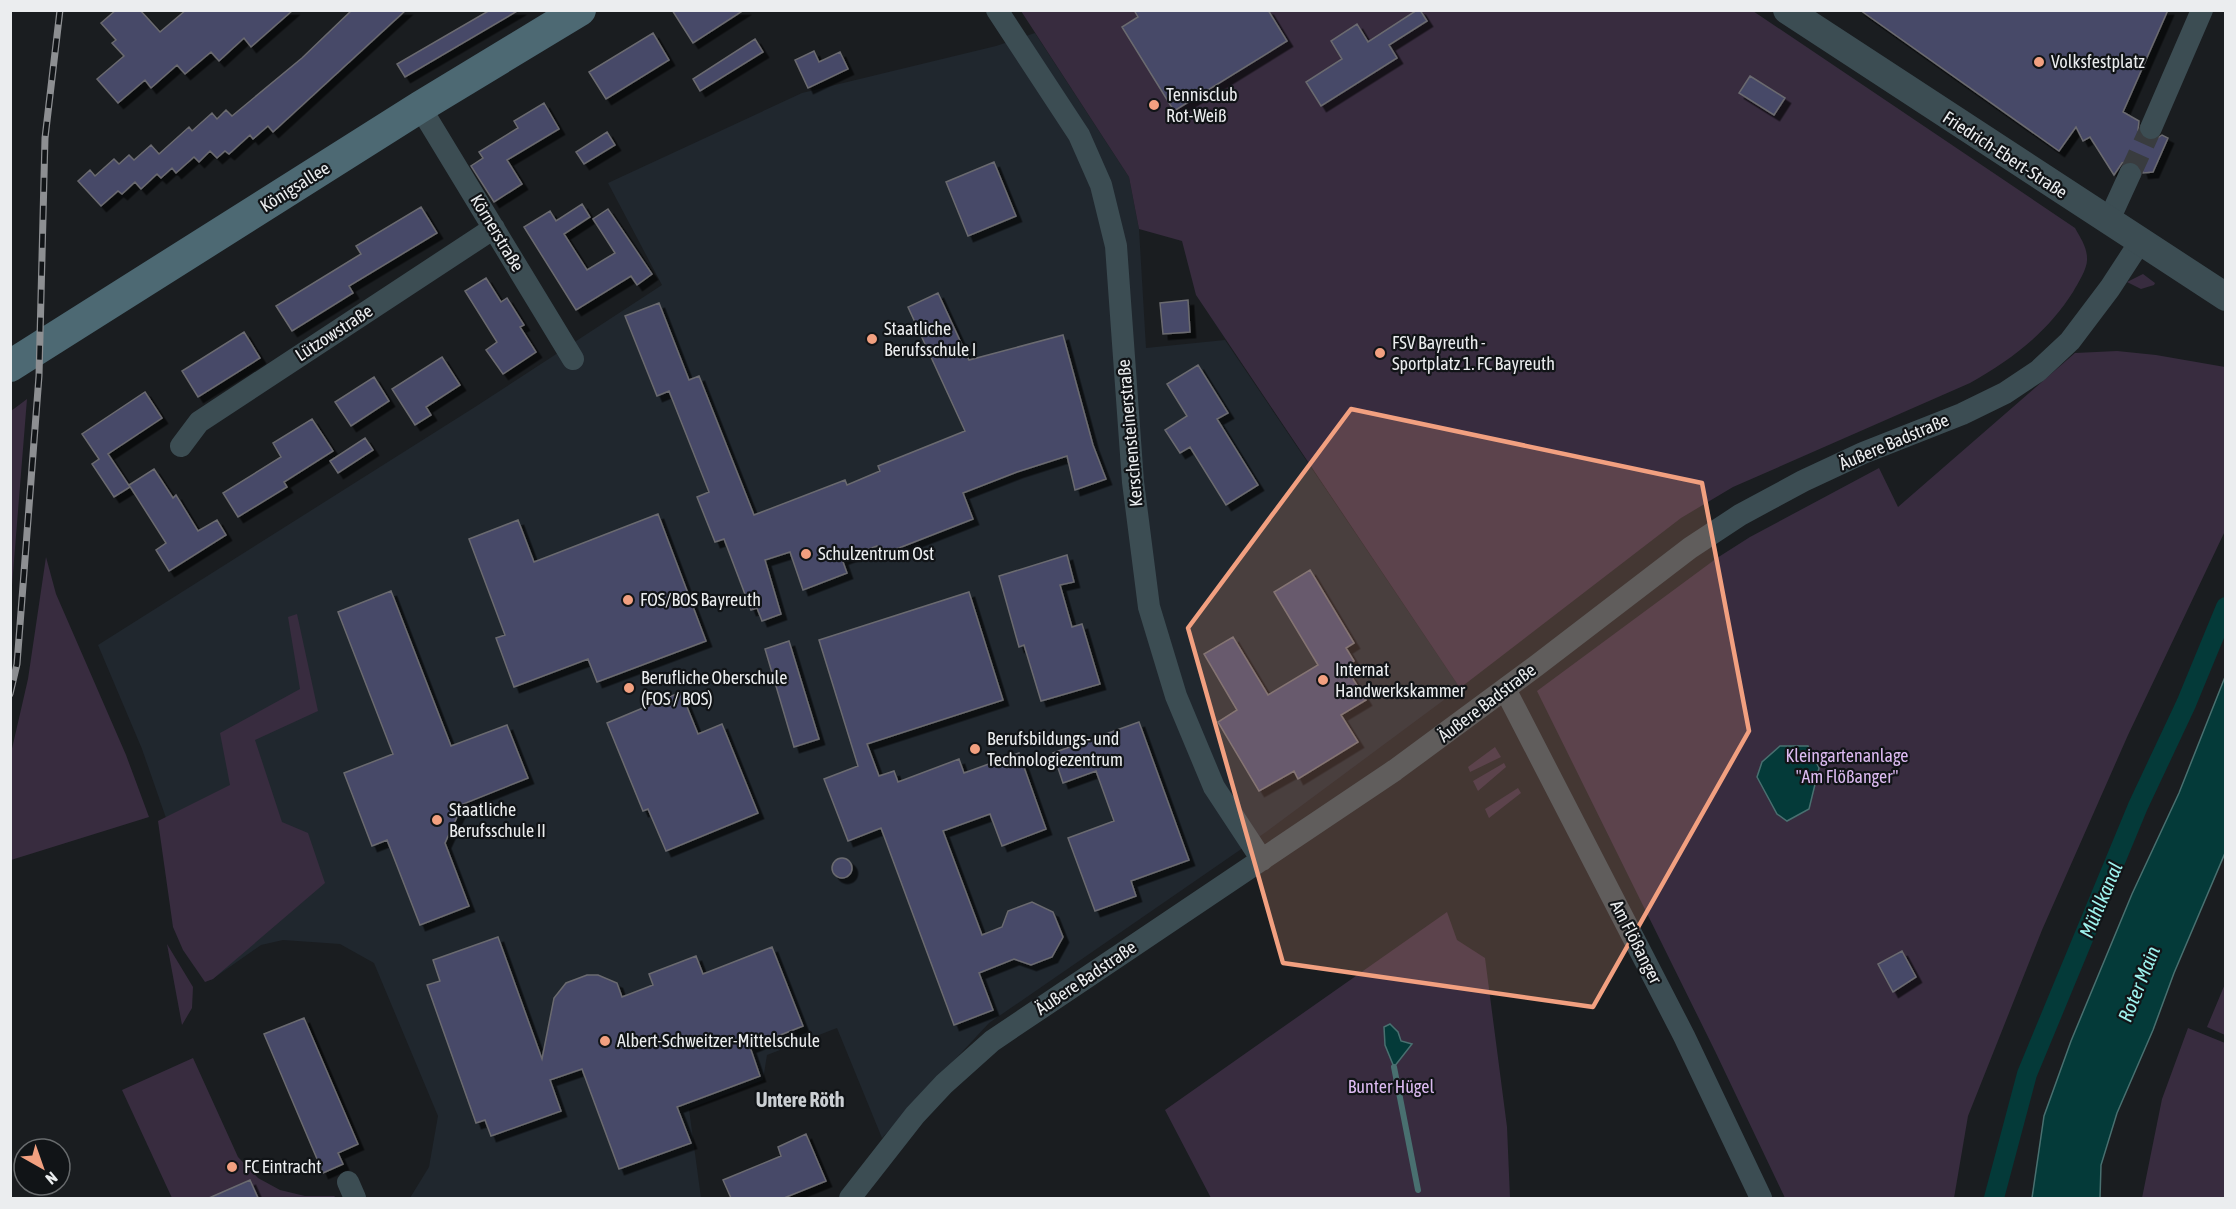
<svg xmlns="http://www.w3.org/2000/svg" width="2236" height="1209" font-family="'Asap Condensed',sans-serif">
  <style>
    .built { fill: #20272e }
    .green { fill: #382c3f }
    .water { fill: #043a39; stroke: #497070; stroke-width: 1.5 }
    .lines { fill: none; stroke-linecap: round; stroke-linejoin: round }
    .stream { stroke: #497070; stroke-width: 6 }
    .canal { stroke: #043a39; stroke-width: 20 }
    .building { fill: #474867; stroke: #6b6b70; stroke-width: 1.5; filter: url(#shadow) }
    .minor-tunnel { stroke: #393c3f; stroke-width: 22; stroke-dasharray: 22 11; stroke-linecap: butt }
    .minor { stroke: #3c4d53; stroke-width: 22 }
    .tertiary { stroke: #3c4d53; stroke-width: 28 }
    .secondary { stroke: #4d6973; stroke-width: 32 }
    .rail-casing { stroke: #8d8f92; stroke-width: 7 }
    .rail { stroke: #111417; stroke-width: 4.5; stroke-dasharray: 14; stroke-linecap: butt }
    .marked { fill: #f2a080; fill-opacity: 0.2; stroke: #f2a080; stroke-width: 4.5; stroke-linejoin: round }
    .poi-dot { fill: #f2a080; stroke: #111417; stroke-width: 2 }
    .labels { text-anchor: middle; stroke-width: 4.5; stroke-linejoin: round; paint-order: stroke }
    .poi-label { font-size: 18px; fill: #ebedef; stroke: #111417; text-anchor: start }
    .street-label { font-size: 18px; fill: #ebedef; stroke: #111417 }
    .park-label { font-size: 18px; fill: #dcbaf1; stroke: #111417 }
    .water-label { font-size: 20px; font-style: italic; fill: #9ef3ef; stroke: #111417 }
    .neighbourhood-label { font-size: 20px; font-weight: bold; fill: #cbcfd3; stroke: #111417 }
  </style>
  <defs>
    <filter id="shadow"><feDropShadow dx="5.5" dy="5.5" stdDeviation="0" flood-color="#0009"/></filter>
  </defs>
  <rect width="100%" height="100%" fill="#1a1d20"/>
  <path class="built" d="M1035 33 1129 177 1139 229 1146 348 1225 340 1460 688 1266 832 989 1023 882 1138 837 1028 767 1055 763 1080 689 1109 701 1198H410L429 1167 438 1116 374 963 340 944 283 940 261 945 211 980 199 965 173 838 142 749 98 645 475 407 662 285 608 183 802 93 996 46Z"/>
  <path class="green" d="M1021 11H1753L2075 228C2080 237 2087 247 2087 258 2088 268 2078 283 2073 292 2047 333 2012 359 1970 383L1733 487 1681 518 1460 688 1196 295 1182 241 1139 229 1129 177Z
    M2143 274 2155 283 2154 285 2141 289 2127 282Z
    M2117 351 2156 355 2225 367V531L2128 735 2042 930 1968 1116 1954 1198H1785L1715 1051 1537 691 1717 558 1750 537 1879 468 1898 507 2075 353Z
    M27 399 11 598V411Z
    M46 557 56 594 126 755 149 817 11 860V753L28 679Z
    M297 614 318 711 255 740 282 822 308 833 325 883 213 979 205 982 183 950 173 927 158 821 230 785 220 733 300 689 288 617Z
    M1495 747 1501 757 1470 772 1468 767Z
    M1504 763 1506 767 1478 791 1473 781Z
    M1518 788 1521 793 1489 818 1485 809Z
    M1447 912 1457 940 1485 958 1507 1127 1510 1198H1211L1165 1110Z
    M167 944 193 987 192 1008 182 1025Z
    M2225 984V1035L2207 1027Z
    M2188 1028 2225 1043V1198H2142L2162 1099Z
    M193 1058 238 1157 258 1178 280 1190 305 1196H334L337 1198H172L122 1090Z"/>
  <path class="water" d="M2225 677V853L2174 973 2153 1030 2117 1113 2101 1165 2100 1198H2032L2044 1116 2071 1041 2132 894 2179 793Z
    M1780 746H1808L1819 768 1809 809 1787 821 1777 814 1757 777 1762 762Z
    M1390 1024 1398 1032 1401 1041 1412 1044 1394 1067 1385 1045 1384 1027Z"/>
  <g class="lines">
    <path class="stream" d="M1394 1067 1418 1190"/>
    <path class="canal" d="M1994 1198 2027 1074 2138 806 2186 704 2226 607"/>
  </g>
  <path class="building" d="M116 10H140L160 32 186 10H293L251 47 244 38 219 61 211 52 185 74 177 65 151 88 145 80 118 103 97 79 124 56 112 43 116 40 101 23Z
    M352 10H406L273 132 268 126 253 139 250 135 229 154 225 151 217 158 210 151 199 162 194 157 176 173 172 168 161 178 157 174 141 189 135 182 122 194 118 191 101 206 78 181 90 170 95 176 114 159 119 164 129 155 134 160 151 145 159 154 189 127 192 131 212 113 217 119 226 110 232 116 302 58Z
    M490 10H519L405 77 397 64Z
    M672 10H744L693 43Z
    M1134 10H1268L1287 41 1174 111 1122 27 1138 17Z
    M1417 10H1420L1427 21 1389 45 1397 58 1321 106 1306 82 1342 59 1331 41 1357 24 1368 42Z
    M1860 10H2168L2123 112 2139 121 2138 130 2145 140 2153 141 2162 135 2168 138 2153 172 2143 173 2141 166 2129 161 2122 163 2114 175 2090 137 2083 141 2076 127 2059 151Z
    M653 33 669 60 606 99 589 72Z
    M755 39 763 52 700 91 693 79Z
    M814 51 819 62 840 52 848 69 808 88 795 60Z
    M1750 76 1785 98 1774 115 1739 93Z
    M544 103 559 129 507 160 522 184 494 202 471 166 483 158 479 152 518 128 514 121Z
    M607 132 615 145 584 164 576 152Z
    M994 162 1016 216 968 236 946 182Z
    M582 204 590 217 564 234 587 270 615 253 593 219 608 209 652 274 637 285 631 276 576 310 524 227 550 211 556 221Z
    M421 207 437 233 349 286 353 293 292 331 276 306 361 254 356 246Z
    M486 278 501 302 507 298 524 325 520 327 536 352 503 374 486 350 497 342 465 291Z
    M938 293 969 360 1063 335 1093 445 1106 479 1075 490 1067 456 1017 472 963 493 973 519 881 555 877 546 842 559 847 573 803 590 790 552 765 560 781 614 762 621 757 608 751 610 724 539 715 542 697 497 709 492 669 391 657 396 625 316 659 303 689 380 699 376 754 515 845 480 847 485 880 471 878 466 965 431 908 307Z
    M1188 300 1190 332 1163 334 1160 303Z
    M244 332 260 358 198 397 182 371Z
    M442 357 460 385 426 407 431 415 415 425 392 389Z
    M1198 365 1228 413 1217 419 1258 485 1226 505 1190 447 1180 453 1165 430 1187 416 1167 384Z
    M374 377 389 401 351 426 335 402Z
    M145 392 162 418 108 454 130 487 114 497 92 464 99 459 82 434Z
    M312 419 333 451 284 482 287 487 238 517 223 493 281 457 273 443Z
    M365 438 373 450 338 473 330 461Z
    M154 469 173 498 176 495 198 531 217 520 226 535 169 571 156 550 166 543 129 485Z
    M658 514 706 641 597 682 588 659 514 687 496 638 505 635 469 539 518 520 534 562Z
    M1067 555 1074 582 1060 585 1072 627 1082 624 1100 684 1041 701 1024 645 1019 647 999 576Z
    M1310 570 1354 643 1346 648 1354 661 1345 666 1366 700 1341 715 1358 742 1298 779 1294 771 1259 791 1218 722 1237 710 1204 654 1233 637 1268 695 1318 665 1274 592Z
    M391 591 451 746 507 725 528 778 463 804 445 843 469 906 420 925 387 840 372 846 344 773 393 754 338 612Z
    M969 592 1003 700 867 744 879 776 894 771 898 782 959 759 964 773 1019 753 1046 829 1002 846 990 814 943 831 982 935 1002 927 1008 911 1032 902 1053 912 1063 937 1052 957 1031 965 1014 959 979 973 993 1010 954 1025 881 828 848 841 824 779 858 766 819 640Z
    M789 641 819 739 794 747 765 649Z
    M681 692 698 734 722 724 758 813 666 851 648 809 643 811 607 723Z
    M1139 722 1189 860 1131 881 1136 896 1095 911 1068 838 1114 821 1096 771 1063 783 1053 753Z
    M832 868a10 10 0 1 1 20 0a10 10 0 1 1-20 0Z
    M498 937 542 1059 554 998 566 983 587 975H598L617 983 622 997 653 985 649 974 696 956 703 974 772 947 803 1026 750 1047 760 1076 677 1107 691 1143 619 1169 582 1069 550 1080 561 1111 491 1136 485 1120 476 1123 427 985 440 981 433 960Z
    M1902 951 1916 977 1893 992 1878 964Z
    M304 1018 358 1144 338 1153 343 1164 323 1173 264 1034Z
    M806 1134 826 1181 784 1198H731L723 1180 781 1156 778 1147Z
    M250 1180 258 1198H209Z"/>
  <g class="lines">
    <path class="minor-tunnel" d="M2130 174 2151 128"/>
    <path class="minor" d="M997 10 1079 135 1101 185 1116 246 1133 482 1149 607 1176 696 1214 787 1262 860
      M420 107 573 359
      M2151 128 2202 10
      M2108 222 2130 174
      M181 446 199 422 494 228
      M1505 689 1684 1036 1761 1198
      M348 1182 355 1198
      M850 1198 915 1115 944 1084 992 1041 1395 770 1536 666 1690 548 1740 515 1803 481 1863 453 1962 414 2005 393 2038 371 2070 341 2110 288 2140 242"/>
    <path class="tertiary" d="M1787 10 2226 297"/>
    <path class="secondary" d="M10 366 420 107 580 10"/>
    <g class="rail-casing">
      <path id="rail" d="M10 694 17 664 39 376 45 138 60 10"/>
    </g>
    <use href="#rail" class="rail"/>
  </g>
  <path class="marked" d="M1351 409 1702 483 1749 731 1593 1007 1283 963 1188 628Z"/>
  <g class="poi-dot">
    <circle cx="2039" cy="62" r="6"/>
    <circle cx="1154" cy="105" r="6"/>
    <circle cx="872" cy="339" r="6"/>
    <circle cx="1380" cy="353" r="6"/>
    <circle cx="806" cy="554" r="6"/>
    <circle cx="628" cy="600" r="6"/>
    <circle cx="1323" cy="680" r="6"/>
    <circle cx="629" cy="688" r="6"/>
    <circle cx="975" cy="749" r="6"/>
    <circle cx="437" cy="820" r="6"/>
    <circle cx="605" cy="1041" r="6"/>
    <circle cx="232" cy="1167" r="6"/>
  </g>
  <g class="labels">
    <g class="poi-label">
      <text x="2051" y="68">Volksfestplatz</text>
      <text x="1166" y="101">Tennisclub<tspan x="1166" dy="21">Rot-Weiß</tspan></text>
      <text x="884" y="335">Staatliche<tspan x="884" dy="21">Berufsschule I</tspan></text>
      <text x="1392" y="349">FSV Bayreuth -<tspan x="1392" dy="21">Sportplatz 1. FC Bayreuth</tspan></text>
      <text x="818" y="560">Schulzentrum Ost</text>
      <text x="640" y="606">FOS/BOS Bayreuth</text>
      <text x="1335" y="676">Internat<tspan x="1335" dy="21">Handwerkskammer</tspan></text>
      <text x="641" y="684">Berufliche Oberschule<tspan x="641" dy="21">(FOS / BOS)</tspan></text>
      <text x="987" y="745">Berufsbildungs- und<tspan x="987" dy="21">Technologiezentrum</tspan></text>
      <text x="449" y="816">Staatliche<tspan x="449" dy="21">Berufsschule II</tspan></text>
      <text x="617" y="1047">Albert-Schweitzer-Mittelschule</text>
      <text x="244" y="1173">FC Eintracht</text>
    </g>
    <g class="street-label">
      <text transform="translate(2005 155) rotate(33)" y="6">Friedrich-Ebert-Straße</text>
      <text transform="translate(295 187) rotate(-32)" y="6">Königsallee</text>
      <text transform="translate(497 233) rotate(59)" y="6">Körnerstraße</text>
      <text transform="translate(334 333) rotate(-33)" y="6">Lützowstraße</text>
      <text transform="translate(1130 433) rotate(-95)" y="6">Kerschensteinerstraße</text>
      <text transform="translate(1894 442) rotate(-23)" y="6">Äußere Badstraße</text>
      <text transform="translate(1487 703) rotate(-37)" y="6">Äußere Badstraße</text>
      <text transform="translate(1636 942) rotate(63)" y="6">Am Flößanger</text>
      <text transform="translate(1086 978) rotate(-34)" y="6">Äußere Badstraße</text>
    </g>
    <g class="park-label">
      <text x="1847" y="762">Kleingartenanlage<tspan x="1847" dy="21">"Am Flößanger"</tspan></text>
      <text x="1391" y="1093">Bunter Hügel</text>
    </g>
    <g class="water-label">
      <text transform="translate(2101 900) rotate(-67)" y="7">Mühlkanal</text>
      <text transform="translate(2139 984) rotate(-68)" y="7">Roter Main</text>
    </g>
    <g class="neighbourhood-label">
      <text x="800" y="1107">Untere Röth</text>
    </g>
  </g>
  <rect width="2236" height="1209" fill="none" stroke="#ebedef" stroke-width="24"/>
  <g transform="translate(42 1167) rotate(140)"><circle r="28" fill="#111417" stroke="#686b6d" stroke-width="1.5"/>
  <path d="M0-4.5L10 22L0 15L-10 22Z" fill="#f2a080"/>
  <text y="-9" font-size="16" font-weight="bold" text-anchor="middle" fill="#ebedef">N</text>
  </g>
</svg>
